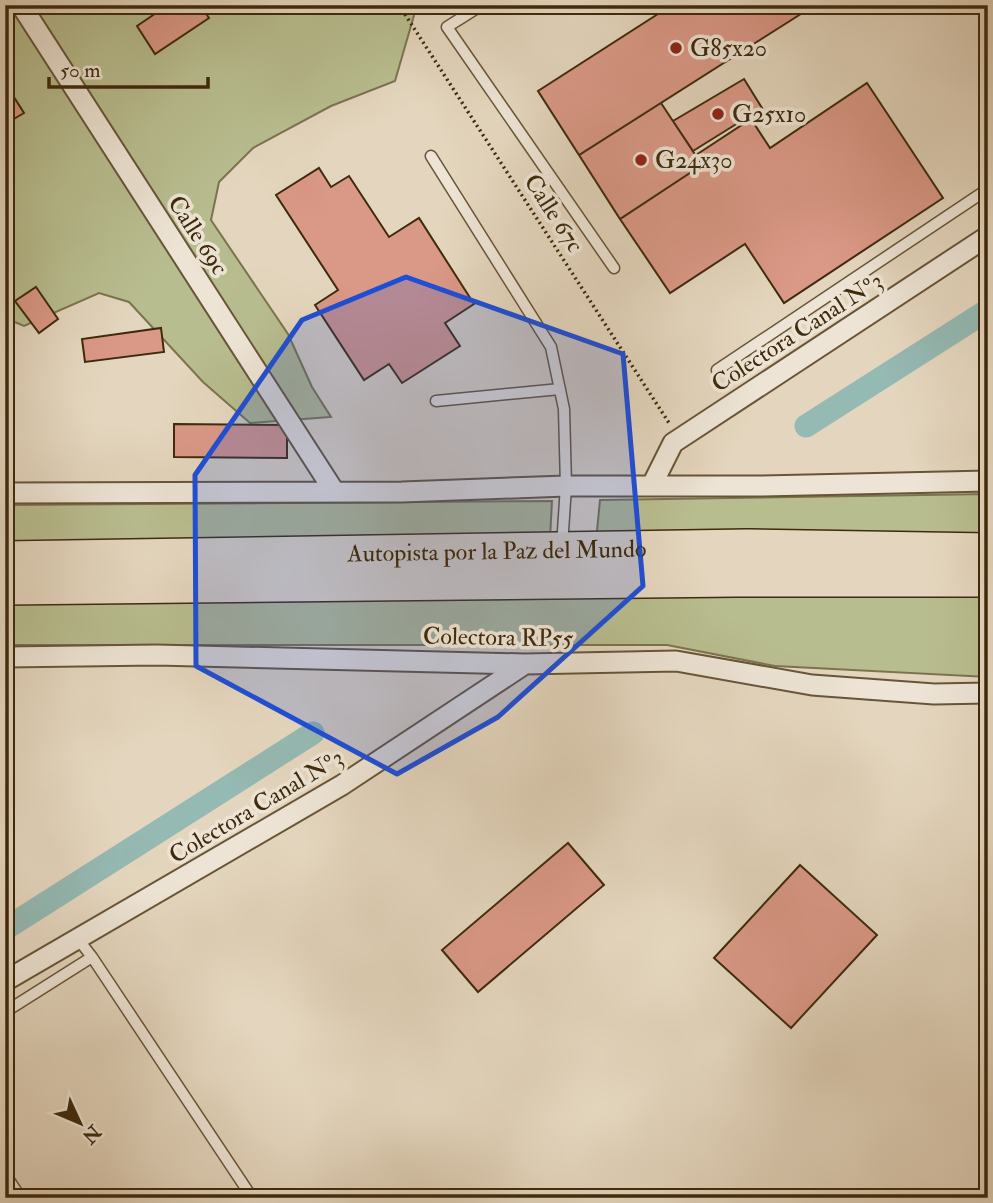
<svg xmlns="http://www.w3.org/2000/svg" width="993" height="1203" font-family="'IM FELL Double Pica',serif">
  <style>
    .green { fill: #b8bd8f; stroke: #7b744e; stroke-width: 2 }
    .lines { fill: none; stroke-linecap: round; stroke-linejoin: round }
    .canal { stroke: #95b9b3; stroke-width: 23 }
    .building { fill: #da9886; stroke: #3e2a0c; stroke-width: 2 }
    .lane-casing { stroke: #685538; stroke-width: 13 }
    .street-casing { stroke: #685538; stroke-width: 23 }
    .highway-casing { stroke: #3e2a0c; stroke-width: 38 }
    .path { stroke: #3e2a0c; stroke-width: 3.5; stroke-dasharray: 2 3.5; stroke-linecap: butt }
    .lane { stroke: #ede4d5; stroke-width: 10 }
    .street { stroke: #ede4d5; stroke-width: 19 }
    .highway { stroke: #e4d6be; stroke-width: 35 }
    .marked { fill: #1d4ed8; fill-opacity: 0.2; stroke: #1d4ed8; stroke-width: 5; stroke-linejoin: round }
    .poi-dot { fill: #8f2418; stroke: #ede4d5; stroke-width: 2.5 }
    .labels { text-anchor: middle; stroke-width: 7; stroke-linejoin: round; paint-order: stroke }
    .poi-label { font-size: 24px; fill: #3e2a0c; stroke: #ede4d5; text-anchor: start }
    .street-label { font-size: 24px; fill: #3e2a0c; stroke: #ede4d5 }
  </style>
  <rect width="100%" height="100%" fill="#e4d6be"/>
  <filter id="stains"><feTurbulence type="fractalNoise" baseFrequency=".00286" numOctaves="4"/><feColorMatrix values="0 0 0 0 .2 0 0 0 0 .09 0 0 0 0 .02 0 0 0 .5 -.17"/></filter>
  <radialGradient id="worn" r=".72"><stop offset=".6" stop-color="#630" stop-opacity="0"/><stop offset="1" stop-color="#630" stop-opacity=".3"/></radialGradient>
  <path class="green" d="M5 5H417L395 81 331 106 253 148 219 182 211 220 288 334 312 387 331 417 250 423 203 382 129 302 99 293 24 326 5 318Z
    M988 494V538L596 541 600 500Z
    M552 501 550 538 5 546V505Z
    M988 590V677L775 666 667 645H5V602Z"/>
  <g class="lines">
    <path class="canal" d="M806 426 988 310
      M5 929 313 733"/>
  </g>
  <path class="building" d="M168 5H200L209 18 155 54 137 26Z
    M672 5H815L579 155 538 91Z
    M744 79 762 108 693 151 673 121Z
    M5 83 24 113 5 124Z
    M867 83 943 198 784 303 745 244 670 293 620 219 702 165 696 155 751 119 770 148Z
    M661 103 702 165 620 219 579 155Z
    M319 168 331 187 349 176 389 237 419 218 474 304 445 323 460 346 402 383 389 364 364 380 315 305 338 290 276 195Z
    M36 287 58 319 39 333 15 301Z
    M161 328 164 352 85 362 82 339Z
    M174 424 287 425V458L174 457Z
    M568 843 604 885 478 992 442 950Z
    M800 865 877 935 791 1028 714 958Z"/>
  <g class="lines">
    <g class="lane-casing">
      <path id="lane" d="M482 5 447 27 614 268
        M983 5 988 12
        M431 156 551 347 564 409 566 486 562 546
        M717 370 988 189
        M436 401 560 389
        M78 939 92 957 251 1196
        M5 1012 92 957
        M5 1174 21 1198"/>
    </g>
    <g class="street-casing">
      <path id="street" d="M21 5 334 491
        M652 485 673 443 988 236
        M5 493 402 492 566 486H759L988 481
        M5 657 157 655 525 664 676 661 812 685 934 694 988 693
        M5 981 342 785 525 664"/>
    </g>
    <g class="highway-casing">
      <g id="highway">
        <path id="s1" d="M5 559 748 547 988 551"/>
        <path d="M5 587 736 579H988"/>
      </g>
    </g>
    <path class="path" d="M399 5 669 423"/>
    <use href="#lane" class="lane"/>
    <use href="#street" class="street"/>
    <use href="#highway" class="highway"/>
  </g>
  <path class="marked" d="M406 277 623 354 643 586 498 717 397 774 196 666 195 475 302 320Z"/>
  <g class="poi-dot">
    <circle cx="676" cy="48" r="7"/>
    <circle cx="718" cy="114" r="7"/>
    <circle cx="641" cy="160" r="7"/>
  </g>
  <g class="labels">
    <g class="poi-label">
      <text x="690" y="56">G85x20</text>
      <text x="732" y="122">G25x10</text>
      <text x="655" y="168">G24x30</text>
    </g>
    <g class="street-label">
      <text transform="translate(554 213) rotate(57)" y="8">Calle 67c</text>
      <text transform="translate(198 235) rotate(57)" y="8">Calle 69c</text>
      <text transform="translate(797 332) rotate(-33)" y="8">Colectora Canal Nº3</text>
      <text dy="8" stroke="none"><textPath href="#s1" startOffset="492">Autopista por la Paz del Mundo</textPath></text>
      <text transform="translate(498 637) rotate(1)" y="8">Colectora RP55</text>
      <text transform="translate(256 806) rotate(-31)" y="8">Colectora Canal Nº3</text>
    </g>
  </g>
  <rect width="993" height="1203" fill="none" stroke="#e4d6be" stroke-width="28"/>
  <rect x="7" y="7" width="979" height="1189" fill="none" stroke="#3e2a0c" stroke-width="3.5"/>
  <rect x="14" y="14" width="965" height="1175" fill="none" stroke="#3e2a0c" stroke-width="2"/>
  <g transform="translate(80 1123) rotate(134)" stroke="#ede4d5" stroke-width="5" paint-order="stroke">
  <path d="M0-5L12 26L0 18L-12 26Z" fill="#3e2a0c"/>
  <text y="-10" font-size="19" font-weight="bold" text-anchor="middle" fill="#3e2a0c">N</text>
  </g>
  <path d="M49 77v10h159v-10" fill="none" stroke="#3e2a0c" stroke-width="3.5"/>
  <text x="60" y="77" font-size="21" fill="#3e2a0c" stroke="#ede4d5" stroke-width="5" paint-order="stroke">50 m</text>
  <rect width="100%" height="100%" filter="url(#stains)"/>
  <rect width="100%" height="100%" fill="url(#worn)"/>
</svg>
